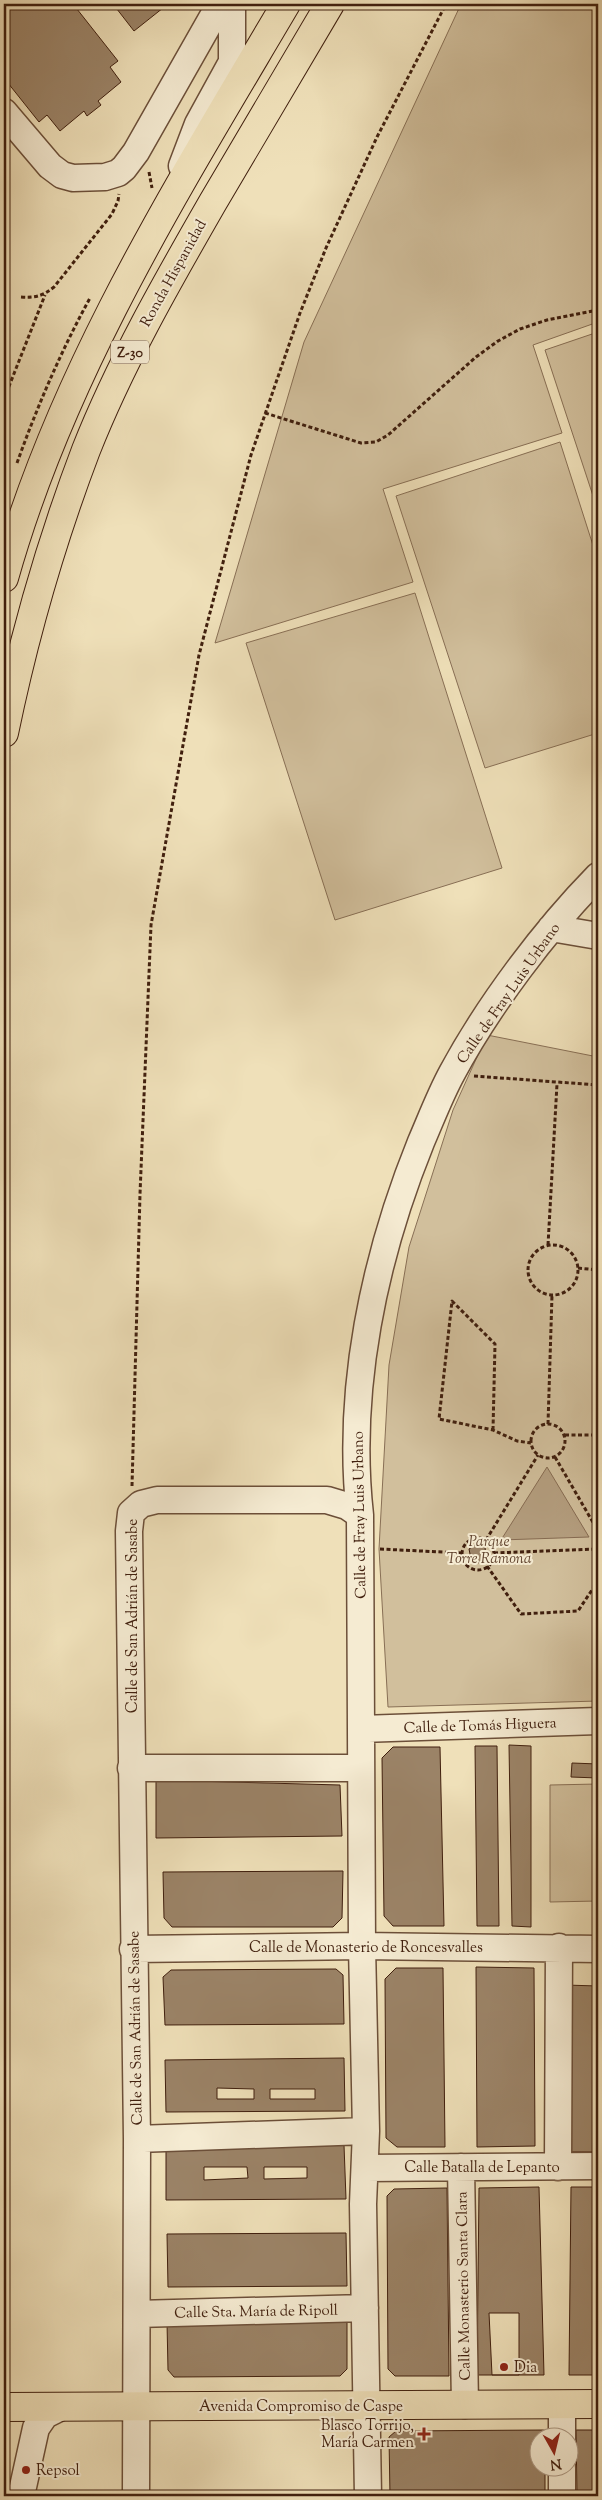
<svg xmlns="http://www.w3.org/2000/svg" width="602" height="2500" font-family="'Sorts Mill Goudy',serif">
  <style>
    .green { fill: #d1bf9c; stroke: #886f55 }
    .water { fill: #b49e7f; stroke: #866b52 }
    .building { fill: #9b8367; stroke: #401f0e; fill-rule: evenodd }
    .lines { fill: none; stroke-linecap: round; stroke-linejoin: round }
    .minor-casing { stroke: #6c4f39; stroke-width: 29 }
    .major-casing { stroke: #401f0e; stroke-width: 30 }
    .highway-casing { stroke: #401f0e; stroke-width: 30 }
    .path { stroke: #401f0e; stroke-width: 3; stroke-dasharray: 4 2.5; stroke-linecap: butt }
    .minor { stroke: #f5ebd2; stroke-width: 26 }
    .major { stroke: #efe0b9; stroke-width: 28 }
    .highway { stroke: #efe0b9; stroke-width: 28 }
    .poi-dot { fill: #8f2418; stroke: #f5ebd2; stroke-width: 2 }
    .labels { text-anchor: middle; stroke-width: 4; stroke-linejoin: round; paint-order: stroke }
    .shield { fill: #f5ebd2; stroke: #765c49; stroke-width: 1 }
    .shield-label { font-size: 14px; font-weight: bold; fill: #401f0e }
    .street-label { font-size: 15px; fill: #401f0e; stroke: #f5ebd2 }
    .park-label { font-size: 15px; font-style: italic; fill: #644732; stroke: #f5ebd2 }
    .poi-label { font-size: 15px; fill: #401f0e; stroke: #f5ebd2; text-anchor: start }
  </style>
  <rect width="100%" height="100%" fill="#efe0b9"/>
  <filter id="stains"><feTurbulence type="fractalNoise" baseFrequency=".004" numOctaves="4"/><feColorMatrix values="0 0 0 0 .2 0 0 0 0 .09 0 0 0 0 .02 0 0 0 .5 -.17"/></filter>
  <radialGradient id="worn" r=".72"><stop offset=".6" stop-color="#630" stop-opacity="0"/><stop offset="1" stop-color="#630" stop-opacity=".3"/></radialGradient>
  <path class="green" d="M461 4H598V322L533 345 562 433 383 489 413 582 215 643 304 342Z
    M598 332V511L545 350Z
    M560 442 598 561V733L485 768 396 496Z
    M415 593 502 868 335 920 246 643Z
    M487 1035 598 1057V1701L388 1707 379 1549 389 1365 409 1247 453 1110Z
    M598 1784V1901L550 1902V1785Z"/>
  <path class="water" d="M547 1467 589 1537 501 1540Z"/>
  <path class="building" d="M4 4H73L118 61 110 67 121 82 98 101 101 105 87 116 84 111 60 131 47 115 39 122 4 78Z
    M113 4H168L134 31Z
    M478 1543 485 1547 486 1558 479 1563 471 1559 469 1549Z
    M509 1745 531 1746V1927L512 1926Z
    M475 1746H497L499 1926H477Z
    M393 1747H440L444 1926H393L384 1916 382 1758Z
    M572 1763 598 1764V1778L571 1777Z
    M156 1780 340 1785 342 1836 156 1838Z
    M343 1871 342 1918 333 1927H172L164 1918 163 1872Z
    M476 1967 534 1968 535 2146 477 2147Z
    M396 1968H443L445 2147H397L386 2138 385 1979Z
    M336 1969 343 1975 344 2024 165 2025 163 1977 171 1970Z
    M565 1985 598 1986V2152H564Z
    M344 2058 345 2111 166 2112 165 2060ZM217 2088 254 2089V2099H217ZM270 2089H315V2099H270Z
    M344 2145 346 2199 166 2200V2147ZM204 2167H247L248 2178 204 2180ZM264 2167H307V2178L264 2179Z
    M539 2187 544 2375H477L479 2188Z
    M571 2187H598V2375H569Z
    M447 2188 449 2376H395L388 2369 387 2196 394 2189Z
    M346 2233 347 2286 168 2287 167 2234Z
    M489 2313H519V2375H492Z
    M347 2320V2369L340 2376 174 2377 168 2370 167 2322Z
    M545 2430V2438H540V2468H545V2496H390L389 2437 396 2431Z
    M576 2430H598V2496H577Z"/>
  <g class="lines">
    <g class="minor-casing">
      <path id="minor" d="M4 112 50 166 62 175 73 178 105 177 118 173 124 168 136 152 220 4
        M182 166 198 124 232 62V4
        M551 928 598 936
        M361 1729 598 1721
        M131 1768H361
        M133 1949 362 1946 598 1949
        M137 2139 366 2131
        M461 2167 465 2405
        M558 2167 559 1947
        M366 2168 598 2166
        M137 2314 365 2308
        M562 2405V2438
        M21 2496 36 2428 45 2415 61 2407
        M136 2496 137 2139 129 1531 131 1513 141 1504 157 1500H327L347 1506 360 1515
        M368 2496 363 2204 366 2131 362 1946 360 1515C346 1390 374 1258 421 1142 431 1119 440 1095 452 1073 488 1006 545 930 598 876
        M562 2496V2468"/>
    </g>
    <g class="major-casing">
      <path id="major" d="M4 2407 598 2404"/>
    </g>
    <g class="highway-casing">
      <path id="highway" d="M4 578C62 371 178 187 286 4
        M4 733C24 636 51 542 86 450 120 364 167 282 213 202 252 136 291 70 330 4"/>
    </g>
    <path class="path" d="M149 172 152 188
      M21 297C35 298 43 296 54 287L112 214 118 201 119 194
      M4 399 45 295
      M265 413 361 443 376 442 388 435 476 357 498 341 520 329 547 320 598 310
      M17 463C37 407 61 351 90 298
      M474 1076 598 1085
      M528 1270a25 25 0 1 1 50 0a25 25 0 1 1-50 0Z
      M548 1245 557 1084
      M578 1268 598 1270
      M531 1441a17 17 0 1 1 34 0a17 17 0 1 1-34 0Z
      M548 1424 552 1295
      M493 1430 495 1344 452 1301 439 1419 493 1430 517 1441 531 1443
      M565 1435H598
      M555 1457 598 1531
      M132 1486 140 1194 151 925 199 655 251 455 300 313 326 248 377 137 446 4
      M462 1554a16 16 0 1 1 32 0a16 16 0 1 1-32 0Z
      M486 1540 538 1455
      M380 1549 462 1553
      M494 1553 598 1549
      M487 1566 521 1614 578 1611 598 1581"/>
    <use href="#minor" class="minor"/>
    <use href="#major" class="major"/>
    <use href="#highway" class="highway"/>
  </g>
  <g class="poi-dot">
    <circle cx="504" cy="2367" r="5"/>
    <path d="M421.5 2426.5h5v5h5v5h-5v5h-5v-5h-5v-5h5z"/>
    <circle cx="26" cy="2470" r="5"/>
  </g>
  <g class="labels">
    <rect class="shield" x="111" y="340.5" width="38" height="23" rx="4"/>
    <g class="shield-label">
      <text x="130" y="357">Z-30</text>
    </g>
    <g class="street-label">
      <text transform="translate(173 273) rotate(-61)" y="5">Ronda Hispanidad</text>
      <text transform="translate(508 993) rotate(-55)" y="5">Calle de Fray Luis Urbano</text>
      <text transform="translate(359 1515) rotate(-91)" y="5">Calle de Fray Luis Urbano</text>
      <text transform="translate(132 1616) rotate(-90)" y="5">Calle de San Adrián de Sasabe</text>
      <text transform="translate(480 1725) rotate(-2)" y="5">Calle de Tomás Higuera</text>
      <text x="366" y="1952">Calle de Monasterio de Roncesvalles</text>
      <text transform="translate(135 2028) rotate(-91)" y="5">Calle de San Adrián de Sasabe</text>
      <text x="482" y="2172">Calle Batalla de Lepanto</text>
      <text transform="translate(463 2286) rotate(-91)" y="5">Calle Monasterio Santa Clara</text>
      <text transform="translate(256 2311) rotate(-1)" y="5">Calle Sta. María de Ripoll</text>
      <text x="301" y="2411">Avenida Compromiso de Caspe</text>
    </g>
    <g class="park-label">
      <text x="489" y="1546">Parque<tspan x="489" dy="17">Torre Ramona</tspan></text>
    </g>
    <g class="poi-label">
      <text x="514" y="2372">Dia</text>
      <text x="414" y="2430" text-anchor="end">Blasco Torrijo,<tspan x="414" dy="17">María Carmen</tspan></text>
      <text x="36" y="2475">Repsol</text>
    </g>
  </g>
  <rect width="602" height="2500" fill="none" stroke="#efe0b9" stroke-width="20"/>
  <rect x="5" y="5" width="592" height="2490" fill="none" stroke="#401f0e" stroke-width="2.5"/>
  <rect x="10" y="10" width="582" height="2480" fill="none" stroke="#401f0e"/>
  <g transform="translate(554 2452) rotate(172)"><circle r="24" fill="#f5ebd2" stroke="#ad9984"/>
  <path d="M0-4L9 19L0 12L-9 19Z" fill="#8f2418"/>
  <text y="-8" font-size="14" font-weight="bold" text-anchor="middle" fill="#401f0e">N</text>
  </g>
  <rect width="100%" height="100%" filter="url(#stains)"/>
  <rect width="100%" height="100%" fill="url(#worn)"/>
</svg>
